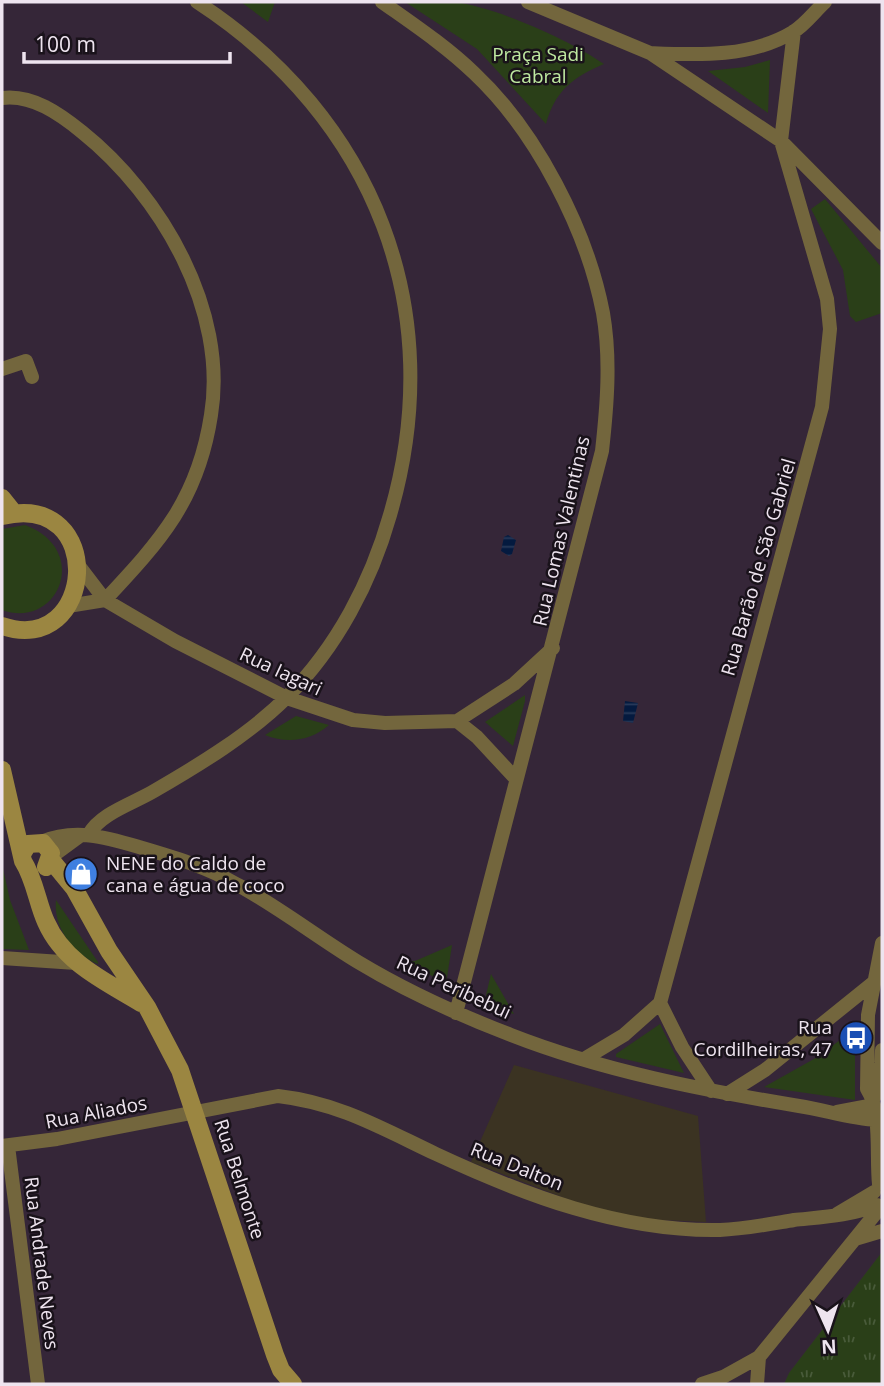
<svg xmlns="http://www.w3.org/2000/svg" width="884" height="1386" font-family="'Open Sans',sans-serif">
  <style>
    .education { fill: #3b3322 }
    .grass { fill: url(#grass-tufts) }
    .green { fill: #2a3f18 }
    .water { fill: url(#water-rules) }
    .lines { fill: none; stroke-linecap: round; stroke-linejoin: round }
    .minor { stroke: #73663d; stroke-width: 14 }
    .secondary { stroke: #9b8641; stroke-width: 18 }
    .labels { text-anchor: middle; stroke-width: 5; stroke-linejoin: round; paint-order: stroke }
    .park-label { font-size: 19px; fill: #bfeaa1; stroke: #19121a }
    .street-label { font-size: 19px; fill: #eee4ef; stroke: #19121a }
    .poi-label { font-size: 19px; fill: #eee4ef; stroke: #19121a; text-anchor: start }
  </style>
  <defs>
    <pattern id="grass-tufts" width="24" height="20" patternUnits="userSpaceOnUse" patternTransform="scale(1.75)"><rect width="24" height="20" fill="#2a3f18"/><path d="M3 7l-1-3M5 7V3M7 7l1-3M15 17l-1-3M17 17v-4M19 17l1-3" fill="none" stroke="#495b3a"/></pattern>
    <pattern id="water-rules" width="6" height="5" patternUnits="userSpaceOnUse" patternTransform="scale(1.75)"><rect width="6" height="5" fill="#041a3f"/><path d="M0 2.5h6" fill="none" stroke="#293b5b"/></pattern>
  </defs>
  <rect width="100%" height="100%" fill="#352638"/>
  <path class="education" d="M514 1065 698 1116 706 1222 639 1219 575 1202 471 1162Z"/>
  <path class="grass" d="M882 1252V1384H784L789 1373Z"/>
  <path class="green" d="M241 2H275L268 22Z
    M405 2C421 2 438 0 454 2 496 7 570 40 604 64 573 77 555 91 546 124L477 49Z
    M770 60 768 113 708 71 745 67Z
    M825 199 882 268V313L856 322 850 316 843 270 811 209Z
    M25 525C92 550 58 630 2 610V529Z
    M525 695V701L513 746 485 722Z
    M296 716 329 725C311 741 287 744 265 735Z
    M2 864 10 900 29 950 2 949Z
    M56 900 98 962V964C73 954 53 927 56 900Z
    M452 945 446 984 406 961H415Z
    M491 974 514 1014 490 1007 486 995Z
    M660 1024 684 1073 616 1057V1054Z
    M855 1028V1100L764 1087 821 1055Z"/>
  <path class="water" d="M508 535 516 540 512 554 509 556 501 551 504 537Z
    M625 701 638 703 633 723 623 721Z"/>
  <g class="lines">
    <path class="minor" d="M382 2C413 24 446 46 474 73 536 131 587 230 603 313 611 359 607 406 602 451L456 1013
      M528 2 650 53 781 141 882 243
      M650 53C697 55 750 58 793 32 805 25 815 11 825 2
      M2 98C32 94 60 114 82 132 162 196 228 311 211 415 198 500 161 540 105 600
      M2 369 26 361 32 377
      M79 566 105 600 175 641 287 698 353 720 385 723 457 721 477 737 516 779
      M68 606 105 600
      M457 721 514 684 553 648
      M89 834C101 813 132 804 154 791 199 765 250 734 287 697 337 647 371 582 390 515 450 310 375 118 197 2
      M41 842C75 828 105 837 139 847 173 857 207 867 238 885 280 908 317 937 358 962 406 991 459 1015 511 1035 603 1071 702 1090 799 1106 826 1110 850 1119 877 1120
      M51 857 81 835
      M2 958 76 963
      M584 1059 624 1035 660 1003
      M711 1091 682 1047 660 1003 822 407 830 329 827 299 781 141 794 31
      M727 1094 765 1070 873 983
      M873 1099 880 1088 882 1050
      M837 1112 874 1105
      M2 1146 57 1139 278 1096C339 1103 381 1128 436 1154 524 1195 621 1232 720 1230 745 1229 770 1224 794 1220 822 1217 850 1216 877 1205
      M8 1146 38 1384
      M879 1184C876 1156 882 1112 867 1089L868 1015 882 943
      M837 1214 874 1192
      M855 1239 882 1231
      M702 1384 723 1377 759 1357 880 1208
      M757 1384 759 1357"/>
    <path class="secondary" d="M2 498 14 513
      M2 516C108 490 96 658 2 626
      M2 770 23 861C35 880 37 902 46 922 64 963 105 981 141 1003
      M22 854 28 844 43 843 51 853 46 867
      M51 860 74 888 109 951 147 1007 180 1070 275 1355 281 1370 293 1384"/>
  </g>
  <defs>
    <g id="shop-disc" transform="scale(1.75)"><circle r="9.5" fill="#3f7fe0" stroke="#19121a"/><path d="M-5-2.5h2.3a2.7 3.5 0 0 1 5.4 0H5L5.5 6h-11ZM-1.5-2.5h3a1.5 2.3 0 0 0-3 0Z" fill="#fff"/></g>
    <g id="bus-disc" transform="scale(1.75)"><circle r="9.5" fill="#1a4fb4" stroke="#19121a"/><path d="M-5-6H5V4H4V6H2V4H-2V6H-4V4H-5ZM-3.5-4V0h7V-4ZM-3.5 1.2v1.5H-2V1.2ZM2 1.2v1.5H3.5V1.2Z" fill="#fff"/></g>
  </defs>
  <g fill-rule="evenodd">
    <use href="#shop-disc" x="81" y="874"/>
    <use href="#bus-disc" x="856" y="1038"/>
  </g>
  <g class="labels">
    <g class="park-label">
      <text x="538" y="61">Praça Sadi<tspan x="538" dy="22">Cabral</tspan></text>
    </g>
    <g class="street-label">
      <text transform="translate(561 531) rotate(-77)" y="7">Rua Lomas Valentinas</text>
      <text transform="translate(758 567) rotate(-74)" y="7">Rua Barão de São Gabriel</text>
      <text transform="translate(281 671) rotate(25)" y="7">Rua Iagari</text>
      <text transform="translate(454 987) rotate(25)" y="7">Rua Peribebui</text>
      <text transform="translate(96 1112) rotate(-11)" y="7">Rua Aliados</text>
      <text transform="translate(517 1166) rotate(22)" y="7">Rua Dalton</text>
      <text transform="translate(240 1179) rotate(72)" y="7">Rua Belmonte</text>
      <text transform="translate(42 1263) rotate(83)" y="7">Rua Andrade Neves</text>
    </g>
    <g class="poi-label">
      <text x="106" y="870">NENE do Caldo de<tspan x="106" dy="22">cana e água de coco</tspan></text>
      <text x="832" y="1034" text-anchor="end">Rua<tspan x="832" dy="22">Cordilheiras, 47</tspan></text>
    </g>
  </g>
  <rect width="884" height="1386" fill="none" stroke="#eee4ef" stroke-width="7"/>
  <g transform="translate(828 1330) rotate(177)" stroke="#19121a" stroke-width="5" paint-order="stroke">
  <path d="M0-5L12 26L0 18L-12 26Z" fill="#eee4ef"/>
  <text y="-10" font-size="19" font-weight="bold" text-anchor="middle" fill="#eee4ef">N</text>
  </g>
  <path d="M24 52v10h206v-10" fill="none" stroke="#eee4ef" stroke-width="3.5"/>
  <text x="35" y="52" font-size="21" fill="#eee4ef" stroke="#19121a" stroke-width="5" paint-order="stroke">100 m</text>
</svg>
